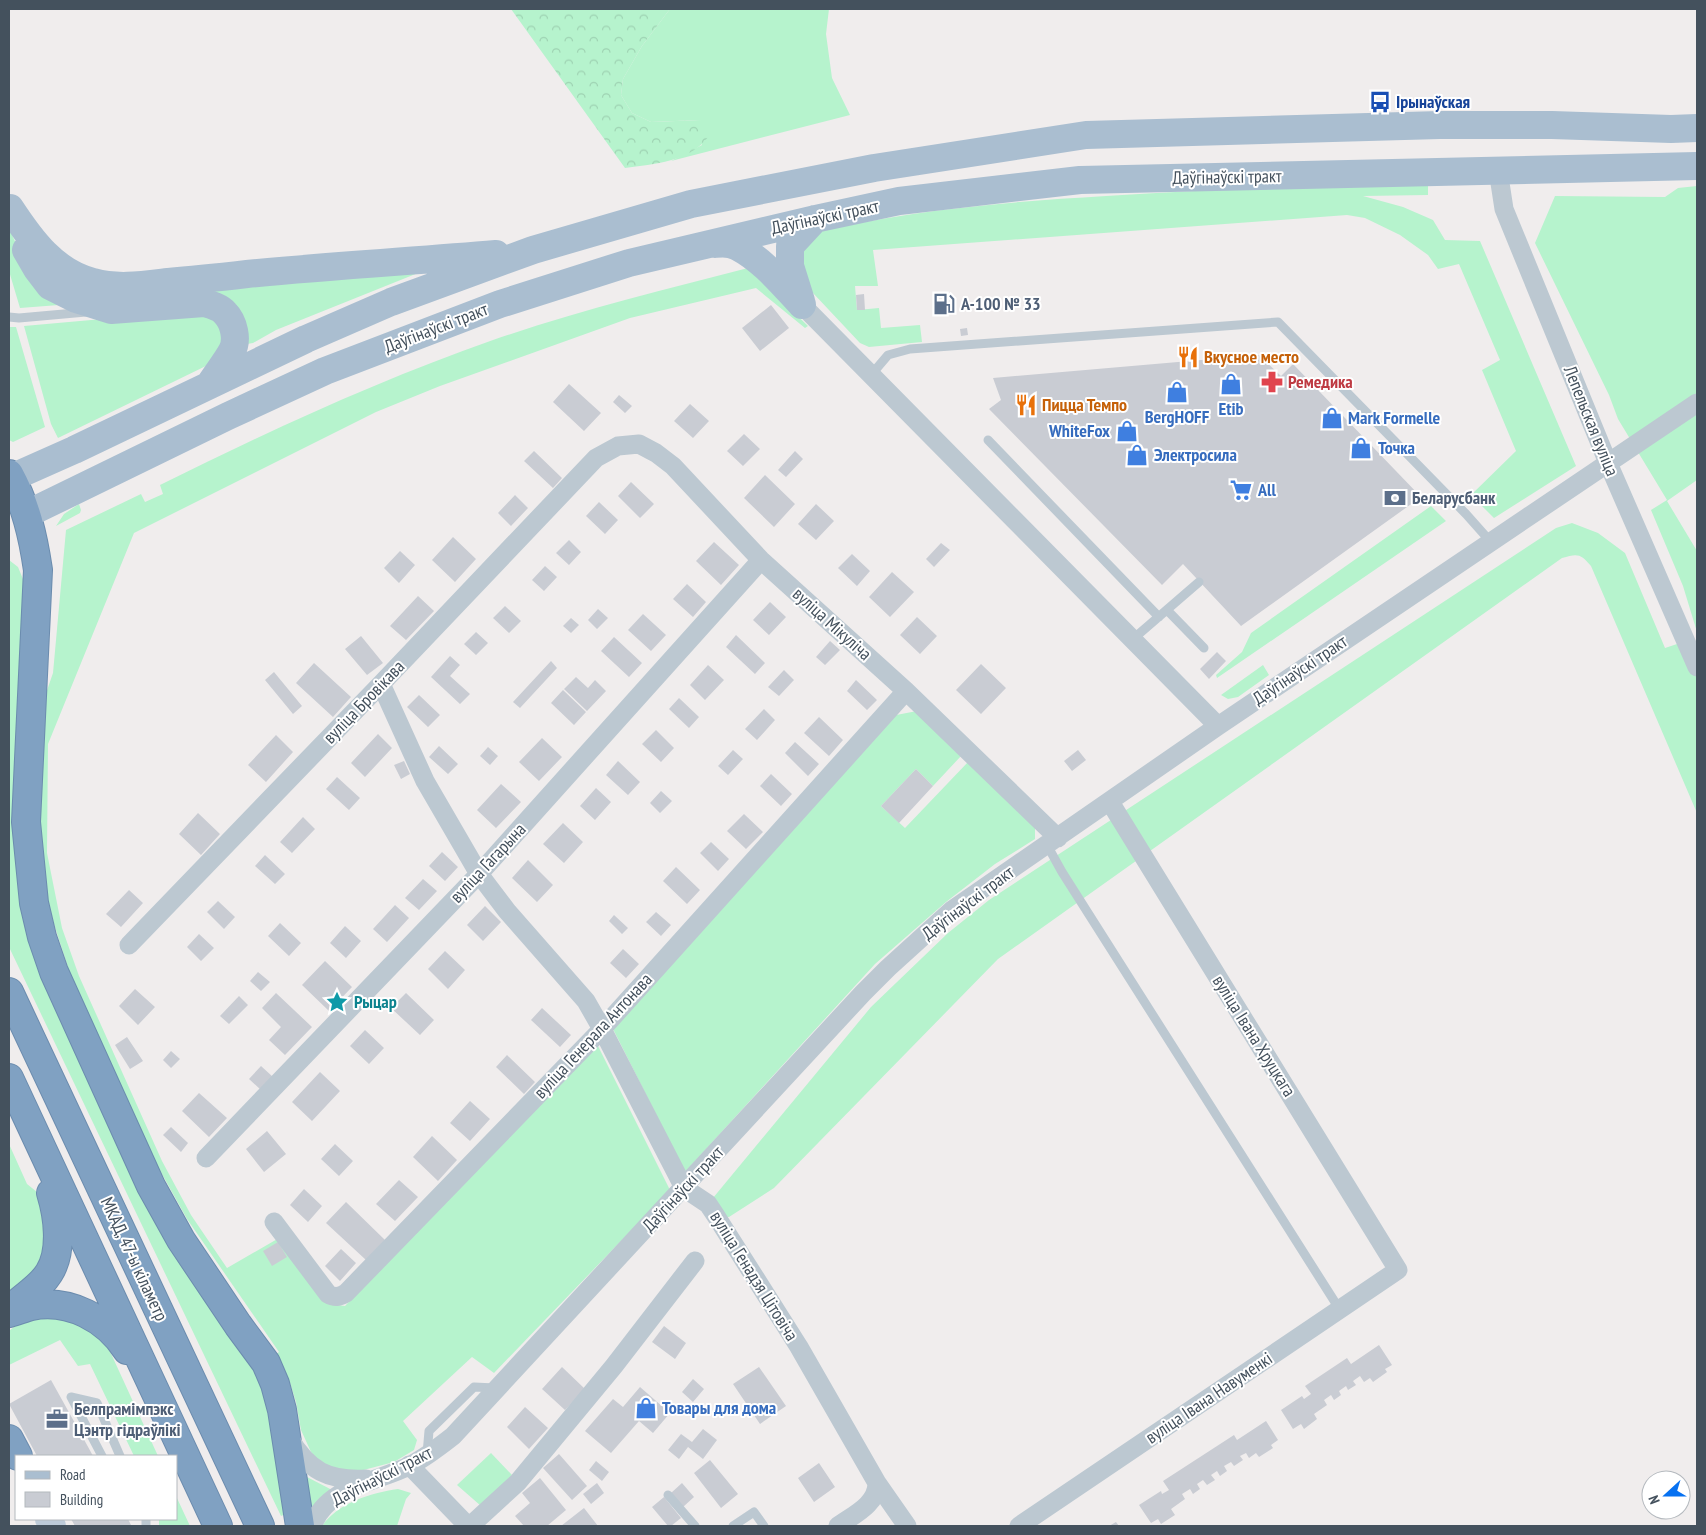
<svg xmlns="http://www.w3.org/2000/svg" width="1706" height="1535" font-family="'PT Sans Narrow',sans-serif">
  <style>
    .grass { fill: #b6f3cd }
    .forest { fill: url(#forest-crowns) }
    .building { fill: #c9ccd3 }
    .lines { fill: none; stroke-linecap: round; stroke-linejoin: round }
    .highway-casing { stroke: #6b8cae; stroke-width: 30 }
    .lane { stroke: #bcc8d1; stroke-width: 9 }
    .street { stroke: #bcc8d1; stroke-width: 19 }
    .secondary { stroke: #becbd9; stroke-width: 26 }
    .primary { stroke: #aabed0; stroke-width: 28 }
    .highway { stroke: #80a1c2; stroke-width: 28 }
    .labels { text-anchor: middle; stroke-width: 4; stroke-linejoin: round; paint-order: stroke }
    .transit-label { font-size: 18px; font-weight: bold; fill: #164399; stroke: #fff; text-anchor: start }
    .street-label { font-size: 18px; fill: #44515d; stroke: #fff }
    .service-label { font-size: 18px; font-weight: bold; fill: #4e5e75; stroke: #fff; text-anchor: start }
    .food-label { font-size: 18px; font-weight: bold; fill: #c56008; stroke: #fff; text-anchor: start }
    .health-label { font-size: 18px; font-weight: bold; fill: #be3a42; stroke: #fff; text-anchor: start }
    .shop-label { font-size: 18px; font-weight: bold; fill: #366cbe; stroke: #fff; text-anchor: start }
    .culture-label { font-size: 18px; font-weight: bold; fill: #0d838f; stroke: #fff; text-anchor: start }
  </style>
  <defs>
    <pattern id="forest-crowns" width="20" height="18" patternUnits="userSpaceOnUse" patternTransform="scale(1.25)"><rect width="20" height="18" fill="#b6f3cd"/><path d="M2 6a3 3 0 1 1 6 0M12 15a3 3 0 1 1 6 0" fill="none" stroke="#9ed2b2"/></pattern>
  </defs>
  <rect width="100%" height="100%" fill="#f0eded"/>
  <path class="grass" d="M670 9H829L826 34 832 78 850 115 671 161 702 145 700 120 651 122 632 113 621 95 623 79 642 46Z
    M1428 182V195L1363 196 1403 207 1433 220 1445 240 1480 241 1576 466 1494 518 1471 495 1516 451 1482 370 1500 360 1459 264 1438 269 1428 255 1400 235 1365 218 1347 215 873 250 878 286H855L857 310 879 308 881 328 920 325 922 342 869 347 860 343 797 276 806 235C904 210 1006 202 1106 196 1214 189 1321 186 1428 182Z
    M1697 186V480L1667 501 1697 551V632L1683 586 1651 510 1667 500 1618 419 1609 395 1535 243 1555 196 1665 197 1678 188Z
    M9 228 23 259 59 305 20 308 9 271Z
    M748 268 808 326 805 328 756 288 630 318 440 386 376 412 134 533 48 744 47 853 62 928 79 976 162 1161 191 1215 227 1268 286 1234 330 1304 345 1306 597 1044 670 1190 494 1373 472 1357 403 1421 417 1440 414 1450 394 1462 352 1473 321 1464 311 1452 301 1430 296 1402 290 1383 275 1355 279 1352 187 1219 157 1165 72 980 54 924 47 896 40 851 39 804 43 702 53 673 66 530 141 494 145 502 163 494 160 485C269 431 379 380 493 340 577 311 663 290 748 268Z
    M423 271 276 330 253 343 247 344 242 325 60 277Z
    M181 312 211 314 226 338 210 364 58 438 51 424 24 326Z
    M9 327H16L45 427 13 442 9 440Z
    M79 504 81 510 80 513 56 526 64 514Z
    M1431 506 1446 521 1217 678 1216 675 1242 652 1251 633Z
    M1572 523 1598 533 1625 553 1665 648 1686 641 1697 667V813L1591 566C1581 554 1578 553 1562 558L998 959 774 1188 729 1217 716 1216 708 1204 871 1007 948 933 989 900 1556 528Z
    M9 560 18 567 25 584V908L266 1383 286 1514 281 1516 9 947Z
    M1263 665 1269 675 1238 697 1228 699 1221 695Z
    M917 711 961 756 933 786 916 769 881 806 905 828 968 762 1035 827V839L995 864 946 902 875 964 685 1172 613 1029 891 716Z
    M9 1144 27 1184 42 1196 47 1208 45 1260 9 1297Z
    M35 1313 86 1323 108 1347 158 1456H134L90 1364 78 1366 60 1340 9 1365V1331L21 1321Z
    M491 1453 512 1475 481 1506 457 1485Z
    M307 1477 334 1491 309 1511Z
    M398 1489 411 1493 406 1499 397 1526H322C338 1503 370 1493 398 1489Z
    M176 1496 190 1526H159V1519H176Z"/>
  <path class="forest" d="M511 9H670L642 46 623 79 621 95 632 113 651 122 700 120 708 127 709 136C690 162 654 164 625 168Z"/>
  <path class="building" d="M864 294 865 310H857L856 295Z
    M771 305 789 328 760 351 742 328Z
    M967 328 968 335 961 336 960 329Z
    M1259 355 1281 376 1293 364 1421 497 1241 626 1183 564 1162 585 989 409 1001 400 993 378Z
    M569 384 601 413 584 431 553 402Z
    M619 395 632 406 625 413 613 402Z
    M690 404 709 421 693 438 674 421Z
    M744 434 760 449 743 466 727 451Z
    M534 451 562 478 553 488 524 461Z
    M795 451 803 459 786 477 778 470Z
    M765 475 795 504 774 527 744 498Z
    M631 482 654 504 640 518 618 496Z
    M515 495 528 508 511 526 498 513Z
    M599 502 618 520 605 534 586 516Z
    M816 504 834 521 816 540 798 524Z
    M453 537 476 559 455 582 432 560Z
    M569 540 581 552 569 565 556 553Z
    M714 542 739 565 721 585 696 561Z
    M941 543 950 550 934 567 926 559Z
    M400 551 415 565 399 583 384 568Z
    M852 554 870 571 857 586 838 568Z
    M545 566 557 577 544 591 532 580Z
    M892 572 914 592 890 617 869 597Z
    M687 584 706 602 693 617 673 599Z
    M418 596 434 611 406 640 390 626Z
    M770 602 786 617 769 635 753 620Z
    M505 606 521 621 509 633 493 618Z
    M598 609 608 618 597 629 588 620Z
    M643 614 666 635 651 651 628 630Z
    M917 617 937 636 920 654 900 635Z
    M571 618 579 625 571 633 563 626Z
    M476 632 488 643 476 655 464 644Z
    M736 635 765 663 755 674 726 647Z
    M361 636 383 663 367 675 345 649Z
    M614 637 642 663 629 677 601 651Z
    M830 641 840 650 825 665 816 657Z
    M1217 652 1226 661 1209 679 1200 669Z
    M450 656 460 665 450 676 470 694 460 704 431 677Z
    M551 661 557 668 520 708 513 702Z
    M314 663 351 697 333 717 296 683Z
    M981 664 1006 688 981 714 956 690Z
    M708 665 724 680 705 700 690 685Z
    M784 670 794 680 779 696 768 687Z
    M274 672 302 706 293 714 265 680Z
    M576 677 588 688 595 680 606 691 587 711 564 689Z
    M856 680 877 700 867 710 847 691Z
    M563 690 586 712 574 725 551 703Z
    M419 695 440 715 428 727 407 707Z
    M679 698 699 717 689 728 669 709Z
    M764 709 775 720 757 740 745 729Z
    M819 717 843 740 829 756 804 733Z
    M656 730 674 748 661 762 642 744Z
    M378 734 392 748 365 777 351 763Z
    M276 735 293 752 266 782 248 765Z
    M542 738 562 757 539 781 519 762Z
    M795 742 819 764 808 776 785 753Z
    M439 746 458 764 448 774 429 757Z
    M488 747 498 756 490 765 480 756Z
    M733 750 743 759 728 775 718 766Z
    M1078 750 1086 760 1072 771 1064 761Z
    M404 761 410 774 401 779 394 765Z
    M618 761 640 782 628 795 606 775Z
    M916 769 933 786 899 823 881 806Z
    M771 774 792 794 781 806 760 786Z
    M337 777 360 798 349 810 326 789Z
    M501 784 521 802 496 828 477 810Z
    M596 788 611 802 595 820 580 806Z
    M661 791 672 801 660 813 650 803Z
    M198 813 220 834 201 855 179 834Z
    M744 814 763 832 746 849 727 831Z
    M303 817 315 829 292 853 280 842Z
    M563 823 583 842 564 863 543 844Z
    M711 842 729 859 718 871 700 853Z
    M442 852 458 867 445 881 429 866Z
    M265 855 285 874 275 884 255 866Z
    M528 860 553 885 537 902 512 878Z
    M676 867 700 890 687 904 663 881Z
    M423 879 437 891 419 910 405 898Z
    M129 890 143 903 121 927 106 914Z
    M218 901 235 917 224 929 207 912Z
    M395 905 409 918 387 942 373 929Z
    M485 906 501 922 483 941 467 925Z
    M656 912 671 925 661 936 646 922Z
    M614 915 628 928 622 934 609 921Z
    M280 923 301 943 289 956 268 936Z
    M345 926 361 941 346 958 330 943Z
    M199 934 214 948 201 961 187 947Z
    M623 949 639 964 626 978 610 963Z
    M445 951 465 970 448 989 428 969Z
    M325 961 352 987 329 1011 302 985Z
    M258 972 270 982 261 991 250 981Z
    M135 989 155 1007 138 1025 119 1006Z
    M276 993 312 1027 285 1055 269 1040 281 1027 262 1008Z
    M406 993 434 1020 420 1035 391 1008Z
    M239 996 248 1005 229 1024 220 1016Z
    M542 1008 571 1035 560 1047 531 1020Z
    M365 1030 384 1048 369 1064 350 1046Z
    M127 1037 143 1061 130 1069 115 1045Z
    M171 1051 180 1059 171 1068 163 1060Z
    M507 1055 535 1082 524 1094 496 1067Z
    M261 1066 273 1077 261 1090 249 1079Z
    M320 1072 340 1091 312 1121 292 1102Z
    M199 1093 227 1118 209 1137 182 1111Z
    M470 1101 490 1119 470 1141 450 1123Z
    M171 1127 188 1143 181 1152 163 1135Z
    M267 1131 286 1154 264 1172 246 1149Z
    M432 1136 457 1160 438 1181 413 1157Z
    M335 1144 353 1161 339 1176 321 1159Z
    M399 1180 418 1197 395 1221 376 1204Z
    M304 1189 322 1206 308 1222 290 1205Z
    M346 1202 385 1240 366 1260 326 1223Z
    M278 1242 287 1257 272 1266 263 1251Z
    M341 1249 356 1263 340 1281 325 1266Z
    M664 1326 686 1343 675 1359 652 1342Z
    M1379 1345 1392 1365 1385 1369 1387 1372 1373 1382 1370 1378 1364 1382 1360 1376 1353 1381 1356 1385 1348 1390 1346 1386 1339 1391 1341 1395 1334 1400 1331 1395 1324 1400 1327 1405 1314 1414 1317 1419 1304 1429 1301 1424 1293 1429 1281 1410 1302 1396 1304 1399 1311 1394 1305 1386 1347 1358 1351 1364Z
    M562 1367 585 1389 565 1410 542 1389Z
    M759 1367 786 1406 760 1424 733 1384Z
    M693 1379 704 1389 693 1402 682 1392Z
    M51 1380 81 1434 93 1456H37L9 1404Z
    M640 1387 670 1413 653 1433 639 1421 611 1453 585 1431 613 1399 623 1407Z
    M525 1407 548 1428 529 1449 507 1427Z
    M1266 1421 1278 1440 1271 1445 1273 1448 1259 1457 1256 1453 1249 1458 1246 1453 1240 1456 1243 1460 1234 1466 1231 1462 1224 1466 1227 1471 1220 1476 1217 1471 1211 1475 1215 1480 1207 1485 1203 1480 1197 1484 1200 1489 1193 1494 1190 1489 1182 1494 1185 1499 1171 1509 1175 1515 1161 1524 1158 1519 1151 1523 1139 1505 1161 1491 1162 1494 1169 1490 1163 1481 1234 1435 1237 1440Z
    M703 1429 717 1440 703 1459 688 1447 679 1459 668 1450 681 1434 692 1442Z
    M559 1454 587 1486 572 1500 543 1468Z
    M710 1460 738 1494 721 1508 694 1473Z
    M596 1461 609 1472 602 1481 589 1470Z
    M819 1463 835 1487 814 1502 798 1478Z
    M540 1478 566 1510 547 1526H524L515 1516 530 1503 522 1493Z
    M597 1483 604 1493 591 1504 583 1494Z
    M682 1483 694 1497 683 1507 671 1493Z
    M664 1497 681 1518 671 1526H668L652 1507Z
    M584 1508 598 1526H561Z
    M71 1519H128L131 1525 128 1526H75Z
    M1116 1522 1119 1526H1109Z"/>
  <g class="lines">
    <g class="highway-casing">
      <path id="highway" d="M9 474C26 505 33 536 38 570L26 822 34 903 42 937 54 972 151 1186 181 1240 238 1325 266 1363 275 1384 282 1410 300 1526
        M9 992 260 1526
        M9 1078 218 1526
        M10 1310C22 1297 40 1288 49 1273 63 1251 58 1216 51 1193
        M9 1313C16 1311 24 1308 31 1306 69 1298 107 1319 127 1350
        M9 1439 18 1456"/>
    </g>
    <path class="lane" d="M9 317 19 318 86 312
      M871 375 888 355 910 349 1278 322 1466 514 1490 541
      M988 440 1159 617
      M1167 610 1204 648
      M1133 639 1199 582
      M1047 845 1062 872 1340 1310
      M427 1454 429 1431 474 1387 495 1388
      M102 1456 71 1397 97 1403 120 1456
      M668 1495 695 1526
      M146 1519V1526
      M733 1526 754 1512 764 1526"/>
    <path class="street" d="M1498 170 1504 209 1608 463 1697 667
      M802 305 1218 726
      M381 684 425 781 479 874 507 911 586 1001 602 1029 684 1188 708 1204 716 1216 799 1347 877 1483 907 1526
      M129 945 381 684 596 458 618 446 639 444 656 453 673 466 761 560 906 691 1058 838
      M206 1158 479 874 761 560
      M274 1222 328 1294C335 1298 339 1297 346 1293L602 1029 906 691
      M289 1438C309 1471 328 1481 366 1479
      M409 1465 468 1526
      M312 1526C328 1485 376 1483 411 1465 426 1457 439 1447 453 1436L863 993 888 968 952 910 1218 726 1697 403
      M470 1526 518 1482 614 1366 695 1261
      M838 1526C853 1515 877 1505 877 1483
      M1019 1526 1398 1270 1110 802"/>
    <path class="secondary" d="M48 1519 53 1526"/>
    <path class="primary" d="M10 208C31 240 54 272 93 282 117 289 143 285 168 282 194 280 221 277 247 274 330 266 413 261 496 254
      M715 244C722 243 731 243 738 247 763 260 783 285 802 305
      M26 250 37 269 50 286 76 299 111 310 204 303C211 305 220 307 225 313 234 322 238 340 232 351 226 362 217 373 210 384
      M801 301 790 266V246L815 219
      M11 478 74 450 306 339 391 302 533 250 691 204 874 168 1086 135 1440 125H1552L1671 129 1697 128
      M27 514 228 416 325 371 500 304 629 263 815 219 899 201 1080 180 1697 166"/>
    <use href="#highway" class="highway"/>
  </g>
  <defs>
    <g id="bus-bare" transform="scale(1.725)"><path d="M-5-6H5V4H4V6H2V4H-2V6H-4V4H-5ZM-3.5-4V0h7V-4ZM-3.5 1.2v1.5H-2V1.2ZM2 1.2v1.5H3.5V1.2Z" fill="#1a4fb4" stroke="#fff" stroke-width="2.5" paint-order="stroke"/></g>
    <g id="fuel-bare" transform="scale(1.725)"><path d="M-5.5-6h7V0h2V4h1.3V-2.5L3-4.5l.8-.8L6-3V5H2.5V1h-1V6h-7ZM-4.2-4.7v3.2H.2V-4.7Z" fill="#5c6f8a" stroke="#fff" stroke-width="2.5" paint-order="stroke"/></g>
    <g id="restaurant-bare" transform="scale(1.725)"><path d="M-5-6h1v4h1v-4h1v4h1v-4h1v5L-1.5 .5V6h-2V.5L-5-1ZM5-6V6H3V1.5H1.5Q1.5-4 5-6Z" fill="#e8710a" stroke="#fff" stroke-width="2.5" paint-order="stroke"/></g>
    <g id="pharmacy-bare" transform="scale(1.725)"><path d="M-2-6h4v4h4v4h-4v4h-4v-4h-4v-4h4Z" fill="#e0444e" stroke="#fff" stroke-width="2.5" paint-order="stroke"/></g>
    <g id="shop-bare" transform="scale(1.725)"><path d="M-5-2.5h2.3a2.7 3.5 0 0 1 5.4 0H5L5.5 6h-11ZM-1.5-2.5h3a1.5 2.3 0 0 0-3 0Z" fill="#3f7fe0" stroke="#fff" stroke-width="2.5" paint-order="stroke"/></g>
    <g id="supermarket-bare" transform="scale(1.725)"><path d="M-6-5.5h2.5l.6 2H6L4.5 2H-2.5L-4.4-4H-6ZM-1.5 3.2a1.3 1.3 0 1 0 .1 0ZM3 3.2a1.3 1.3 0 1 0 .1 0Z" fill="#3f7fe0" stroke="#fff" stroke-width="2.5" paint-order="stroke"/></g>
    <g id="bank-bare" transform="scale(1.725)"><path d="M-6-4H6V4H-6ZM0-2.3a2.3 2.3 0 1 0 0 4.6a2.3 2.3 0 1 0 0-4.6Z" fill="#5c6f8a" stroke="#fff" stroke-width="2.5" paint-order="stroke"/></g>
    <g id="sight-bare" transform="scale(1.725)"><path d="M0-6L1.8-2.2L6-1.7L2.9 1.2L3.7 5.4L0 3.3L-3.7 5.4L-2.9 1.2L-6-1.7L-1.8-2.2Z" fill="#0f9aa8" stroke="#fff" stroke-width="2.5" paint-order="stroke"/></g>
    <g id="office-bare" transform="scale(1.725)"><path d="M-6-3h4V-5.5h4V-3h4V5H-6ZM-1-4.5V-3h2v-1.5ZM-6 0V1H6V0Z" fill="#5c6f8a" stroke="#fff" stroke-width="2.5" paint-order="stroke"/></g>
  </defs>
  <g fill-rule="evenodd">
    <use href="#bus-bare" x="1380" y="102"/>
    <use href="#fuel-bare" x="944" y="304"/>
    <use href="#restaurant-bare" x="1188" y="357"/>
    <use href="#pharmacy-bare" x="1272" y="382"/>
    <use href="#shop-bare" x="1231" y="384"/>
    <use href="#shop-bare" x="1177" y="392"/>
    <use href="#restaurant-bare" x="1026" y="405"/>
    <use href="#shop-bare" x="1332" y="418"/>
    <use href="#shop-bare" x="1127" y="431"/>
    <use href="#shop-bare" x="1361" y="448"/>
    <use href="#shop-bare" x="1137" y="455"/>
    <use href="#supermarket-bare" x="1241" y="490"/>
    <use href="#bank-bare" x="1395" y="498"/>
    <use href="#sight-bare" x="337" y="1002"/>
    <use href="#shop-bare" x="646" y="1408"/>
    <use href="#office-bare" x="57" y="1419"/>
  </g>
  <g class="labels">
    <g class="transit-label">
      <text x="1396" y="108">Ірынаўская</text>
    </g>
    <g class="street-label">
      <text transform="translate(1227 177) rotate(-1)" y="6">Даўгінаўскі тракт</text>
      <text transform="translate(825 217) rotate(-12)" y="6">Даўгінаўскі тракт</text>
      <text transform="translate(436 328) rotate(-21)" y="6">Даўгінаўскі тракт</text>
      <text transform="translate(1591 421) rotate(68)" y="6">Лепельская вуліца</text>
      <text transform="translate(832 624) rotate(42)" y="6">вуліца Мікуліча</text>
      <text transform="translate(1300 670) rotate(-34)" y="6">Даўгінаўскі тракт</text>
      <text transform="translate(364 702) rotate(-46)" y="6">вуліца Бровікава</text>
      <text transform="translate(488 863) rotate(-47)" y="6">вуліца Гагарына</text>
      <text transform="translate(968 903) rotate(-37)" y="6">Даўгінаўскі тракт</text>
      <text transform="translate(593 1036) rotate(-47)" y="6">вуліца Генерала Антонава</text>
      <text transform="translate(1254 1036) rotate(58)" y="6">вуліца Івана Хруцкага</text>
      <text transform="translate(683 1189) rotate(-47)" y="6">Даўгінаўскі тракт</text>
      <text transform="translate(134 1259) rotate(65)" y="6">МКАД, 47-ы кіламетр</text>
      <text transform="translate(754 1276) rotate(58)" y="6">вуліца Генадзя Цітовіча</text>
      <text transform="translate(1209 1398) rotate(-34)" y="6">вуліца Івана Навуменкі</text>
      <text transform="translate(382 1476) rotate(-27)" y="6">Даўгінаўскі тракт</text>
    </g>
    <g class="service-label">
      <text x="961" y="310">А-100 № 33</text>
      <text x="1412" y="504">Беларусбанк</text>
      <text x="74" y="1415">Белпрамімпэкс<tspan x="74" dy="21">Цэнтр гідраўлікі</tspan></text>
    </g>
    <g class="food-label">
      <text x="1204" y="363">Вкусное место</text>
      <text x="1042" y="411">Пицца Темпо</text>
    </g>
    <g class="health-label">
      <text x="1288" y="388">Ремедика</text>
    </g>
    <g class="shop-label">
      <text x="1231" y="415" text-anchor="middle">Etib</text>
      <text x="1177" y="423" text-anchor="middle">BergHOFF</text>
      <text x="1348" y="424">Mark Formelle</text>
      <text x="1110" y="437" text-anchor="end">WhiteFox</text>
      <text x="1378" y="454">Точка</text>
      <text x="1154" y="461">Электросила</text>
      <text x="1258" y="496">All</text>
      <text x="662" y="1414">Товары для дома</text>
    </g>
    <g class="culture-label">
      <text x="354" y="1008">Рыцар</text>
    </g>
  </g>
  <rect width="1706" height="1535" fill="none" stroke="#44515d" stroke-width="20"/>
  <rect x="15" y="1455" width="162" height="65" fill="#ffffff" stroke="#b4b9be"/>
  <rect x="25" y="1471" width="25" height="8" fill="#aabed0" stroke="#b4b9be"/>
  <text x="60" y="1480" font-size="15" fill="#44515d">Road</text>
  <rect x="25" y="1492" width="25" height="15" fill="#c9ccd3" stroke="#b4b9be"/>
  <text x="60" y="1505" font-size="15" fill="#44515d">Building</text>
  <g transform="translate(1666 1495) rotate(249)"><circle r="24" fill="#ffffff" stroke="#b4b9be"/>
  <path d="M0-4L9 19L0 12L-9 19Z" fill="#0771f1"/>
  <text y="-8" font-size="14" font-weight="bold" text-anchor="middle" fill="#44515d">N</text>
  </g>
</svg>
